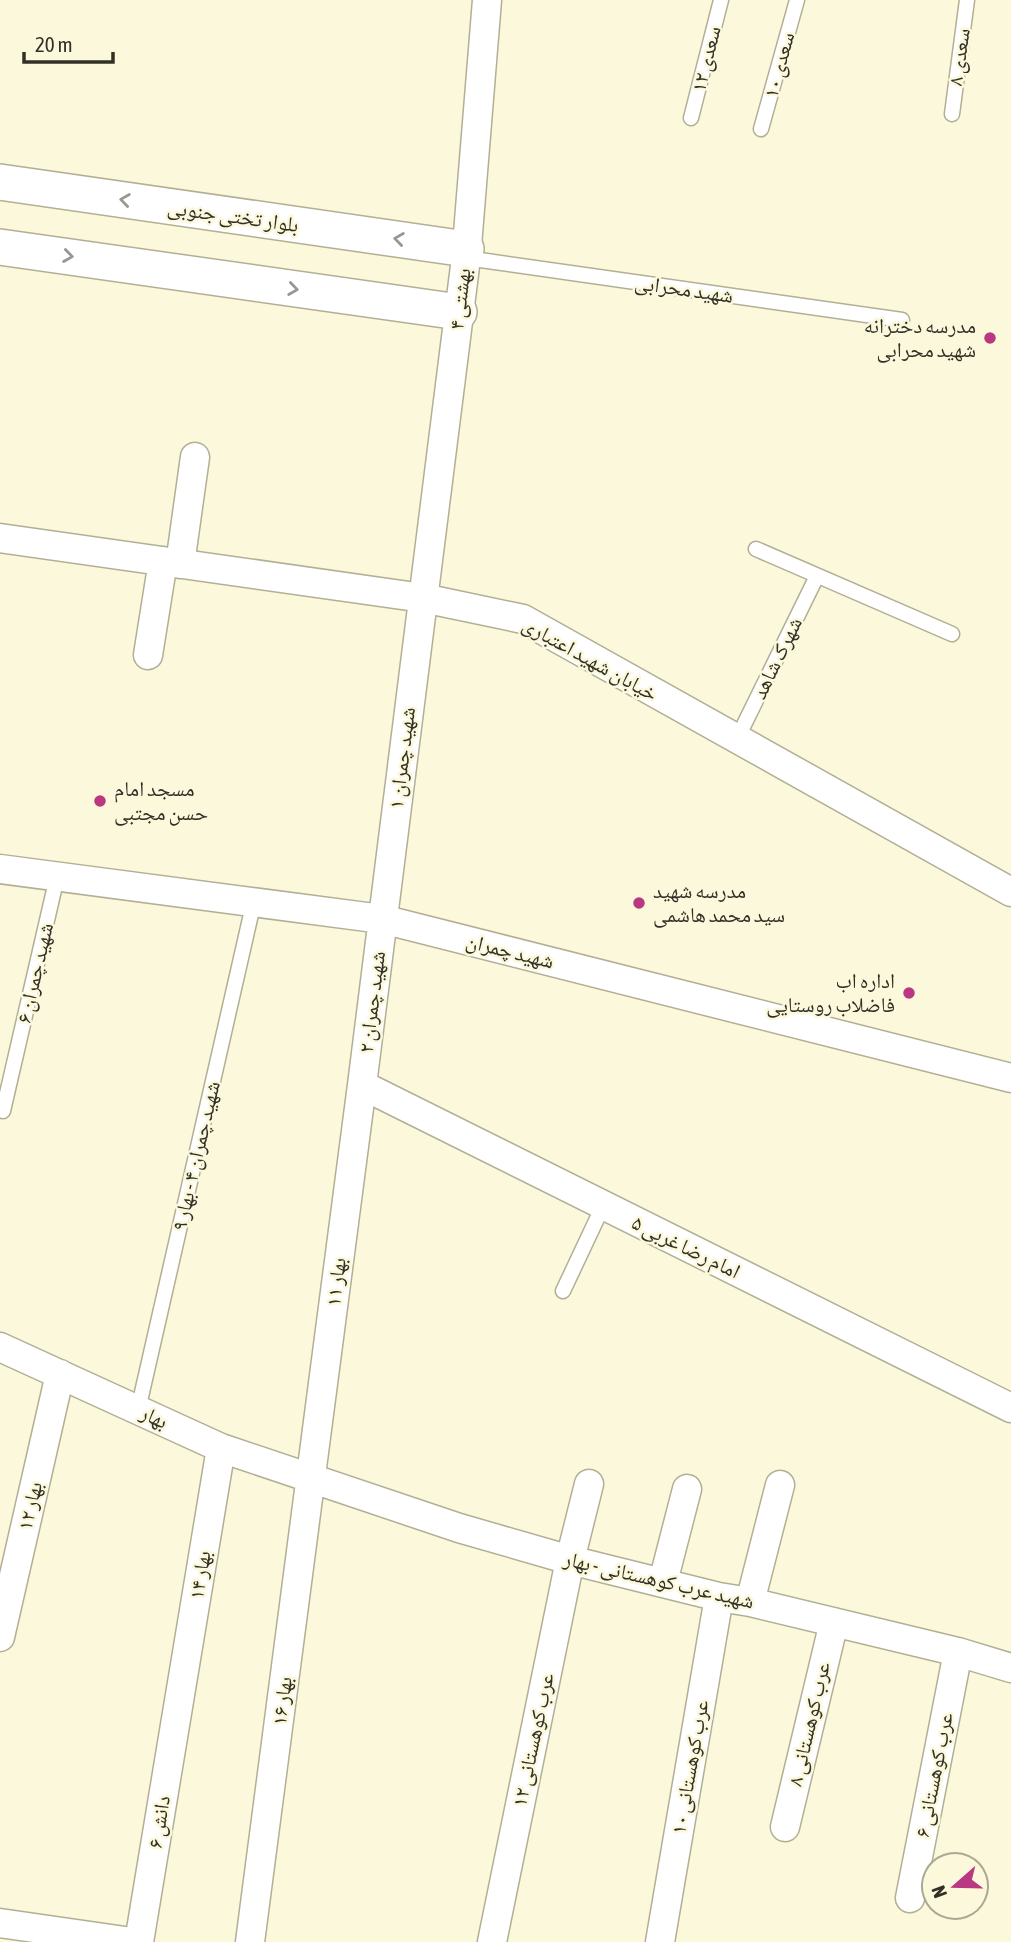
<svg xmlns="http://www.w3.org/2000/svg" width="1011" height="1942" font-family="'Asap Condensed','Noto Naskh Arabic',sans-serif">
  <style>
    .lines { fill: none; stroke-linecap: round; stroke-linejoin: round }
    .service-casing { stroke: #b2af95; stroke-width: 17 }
    .minor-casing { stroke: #b2af95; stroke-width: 31 }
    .tertiary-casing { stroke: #b2af95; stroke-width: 38 }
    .service { stroke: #fff; stroke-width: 14 }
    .minor { stroke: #fff; stroke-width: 28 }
    .tertiary { stroke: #fff; stroke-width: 35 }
    .oneway { stroke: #989892 }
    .poi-dot { fill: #b93881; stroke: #fbf8dc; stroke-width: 2.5 }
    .labels { text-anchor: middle; stroke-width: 5; stroke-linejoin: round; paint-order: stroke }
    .street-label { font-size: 21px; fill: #323026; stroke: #fbf8dc }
    .poi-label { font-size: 21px; fill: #323026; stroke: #fbf8dc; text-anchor: end }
  </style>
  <rect width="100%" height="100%" fill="#fbf8dc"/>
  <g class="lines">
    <g class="service-casing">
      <path id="service" d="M952 114 967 0
        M691 118 721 0
        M761 129 797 0
        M466 258 902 320
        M756 549 952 634
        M737 739 817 576
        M3 1111 57 877
        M563 1291 603 1206
        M138 1410 254 901"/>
    </g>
    <g class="minor-casing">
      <path id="minor" d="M0 538 423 598 523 619 1011 892
        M180 564 195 457
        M148 655 163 561
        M0 869 382 919 1011 1078
        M362 1085 1011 1408
        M0 1347 221 1448 459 1528 570 1560 719 1597 750 1602 958 1652 1011 1668
        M663 1582 687 1489
        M750 1602 780 1485
        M0 1637 60 1374
        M785 1827 834 1622
        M910 1898 958 1652
        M0 1923 132 1942
        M139 1942 221 1448
        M250 1942 362 1085 466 258 487 0
        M492 1942 570 1560 589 1484
        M660 1942 719 1597"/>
    </g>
    <g class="tertiary-casing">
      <path id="tertiary" d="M0 182 466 249
        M0 247 459 312"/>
    </g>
    <use href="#service" class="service"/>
    <use href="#minor" class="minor"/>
    <use href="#tertiary" class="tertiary"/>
  </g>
  <defs><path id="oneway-chevron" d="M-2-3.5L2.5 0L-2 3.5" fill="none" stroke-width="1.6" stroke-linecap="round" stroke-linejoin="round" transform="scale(1.75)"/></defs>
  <g class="oneway">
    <use href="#oneway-chevron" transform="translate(125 200) rotate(-172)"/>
    <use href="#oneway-chevron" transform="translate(399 239) rotate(-172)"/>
    <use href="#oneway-chevron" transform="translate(68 256) rotate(8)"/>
    <use href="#oneway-chevron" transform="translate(293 289) rotate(8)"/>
  </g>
  <g class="poi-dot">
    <circle cx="990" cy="338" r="7"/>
    <circle cx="100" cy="801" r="7"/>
    <circle cx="639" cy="903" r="7"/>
    <circle cx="909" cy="993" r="7"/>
  </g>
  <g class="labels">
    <g class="street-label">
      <text transform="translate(959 57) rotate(-82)" y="7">سعدی ۸</text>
      <text transform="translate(706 59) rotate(-76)" y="7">سعدی ۱۲</text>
      <text transform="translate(779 65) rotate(-75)" y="7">سعدی ۱۰</text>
      <text transform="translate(233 216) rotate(8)" y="7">بلوار تختی جنوبی</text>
      <text transform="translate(684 289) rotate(8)" y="7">شهید محرابی</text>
      <text transform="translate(460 299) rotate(-83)" y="7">بهشتی ۴</text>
      <text transform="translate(777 658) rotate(-64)" y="7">شهرک شاهد</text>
      <text transform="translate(590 659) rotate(29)" y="7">خیابان شهید اعتباری</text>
      <text transform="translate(402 758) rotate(-83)" y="7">شهید چمران ۱</text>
      <text transform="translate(510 951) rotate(14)" y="7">شهید چمران</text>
      <text transform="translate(35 973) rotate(-77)" y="7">شهید چمران ۶</text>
      <text transform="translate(372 1002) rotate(-83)" y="7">شهید چمران ۲</text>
      <text transform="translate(196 1156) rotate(-77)" y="7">شهید چمران ۴ - بهار ۹</text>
      <text transform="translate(686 1247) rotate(26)" y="7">امام رضا غربی ۵</text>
      <text transform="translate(336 1282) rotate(-83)" y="7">بهار ۱۱</text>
      <text transform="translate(154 1417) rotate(25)" y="7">بهار</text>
      <text transform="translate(30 1506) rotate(-77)" y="7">بهار ۱۲</text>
      <text transform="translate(200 1575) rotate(-81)" y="7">بهار ۱۴</text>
      <text transform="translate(659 1580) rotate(13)" y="7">شهید عرب کوهستانی - بهار</text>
      <text transform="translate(282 1701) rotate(-83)" y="7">بهار ۱۶</text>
      <text transform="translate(809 1724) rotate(-77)" y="7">عرب کوهستانی ۸</text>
      <text transform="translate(533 1740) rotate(-78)" y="7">عرب کوهستانی ۱۲</text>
      <text transform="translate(690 1767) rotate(-80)" y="7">عرب کوهستانی ۱۰</text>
      <text transform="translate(934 1775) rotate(-79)" y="7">عرب کوهستانی ۶</text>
      <text transform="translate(159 1822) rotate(-81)" y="7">دانش ۶</text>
    </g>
    <g class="poi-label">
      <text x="976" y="333">مدرسه دخترانه<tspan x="976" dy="24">شهید محرابی</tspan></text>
      <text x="114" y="796" text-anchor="start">مسجد امام<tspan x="114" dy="24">حسن مجتبی</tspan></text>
      <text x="653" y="898" text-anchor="start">مدرسه شهید<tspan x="653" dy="24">سید محمد هاشمی</tspan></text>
      <text x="895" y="988">اداره اب<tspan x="895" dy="24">فاضلاب روستایی</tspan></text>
    </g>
  </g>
  <g transform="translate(955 1886) rotate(250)"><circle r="33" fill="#fbf8dc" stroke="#aba893" stroke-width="2"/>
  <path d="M0-5L12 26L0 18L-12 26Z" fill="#b93881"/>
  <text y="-10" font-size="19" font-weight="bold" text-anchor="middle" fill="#323026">N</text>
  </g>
  <path d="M24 52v10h89v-10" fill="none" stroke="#323026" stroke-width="3.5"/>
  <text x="35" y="52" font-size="21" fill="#323026" stroke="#fbf8dc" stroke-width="5" paint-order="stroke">20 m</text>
</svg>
